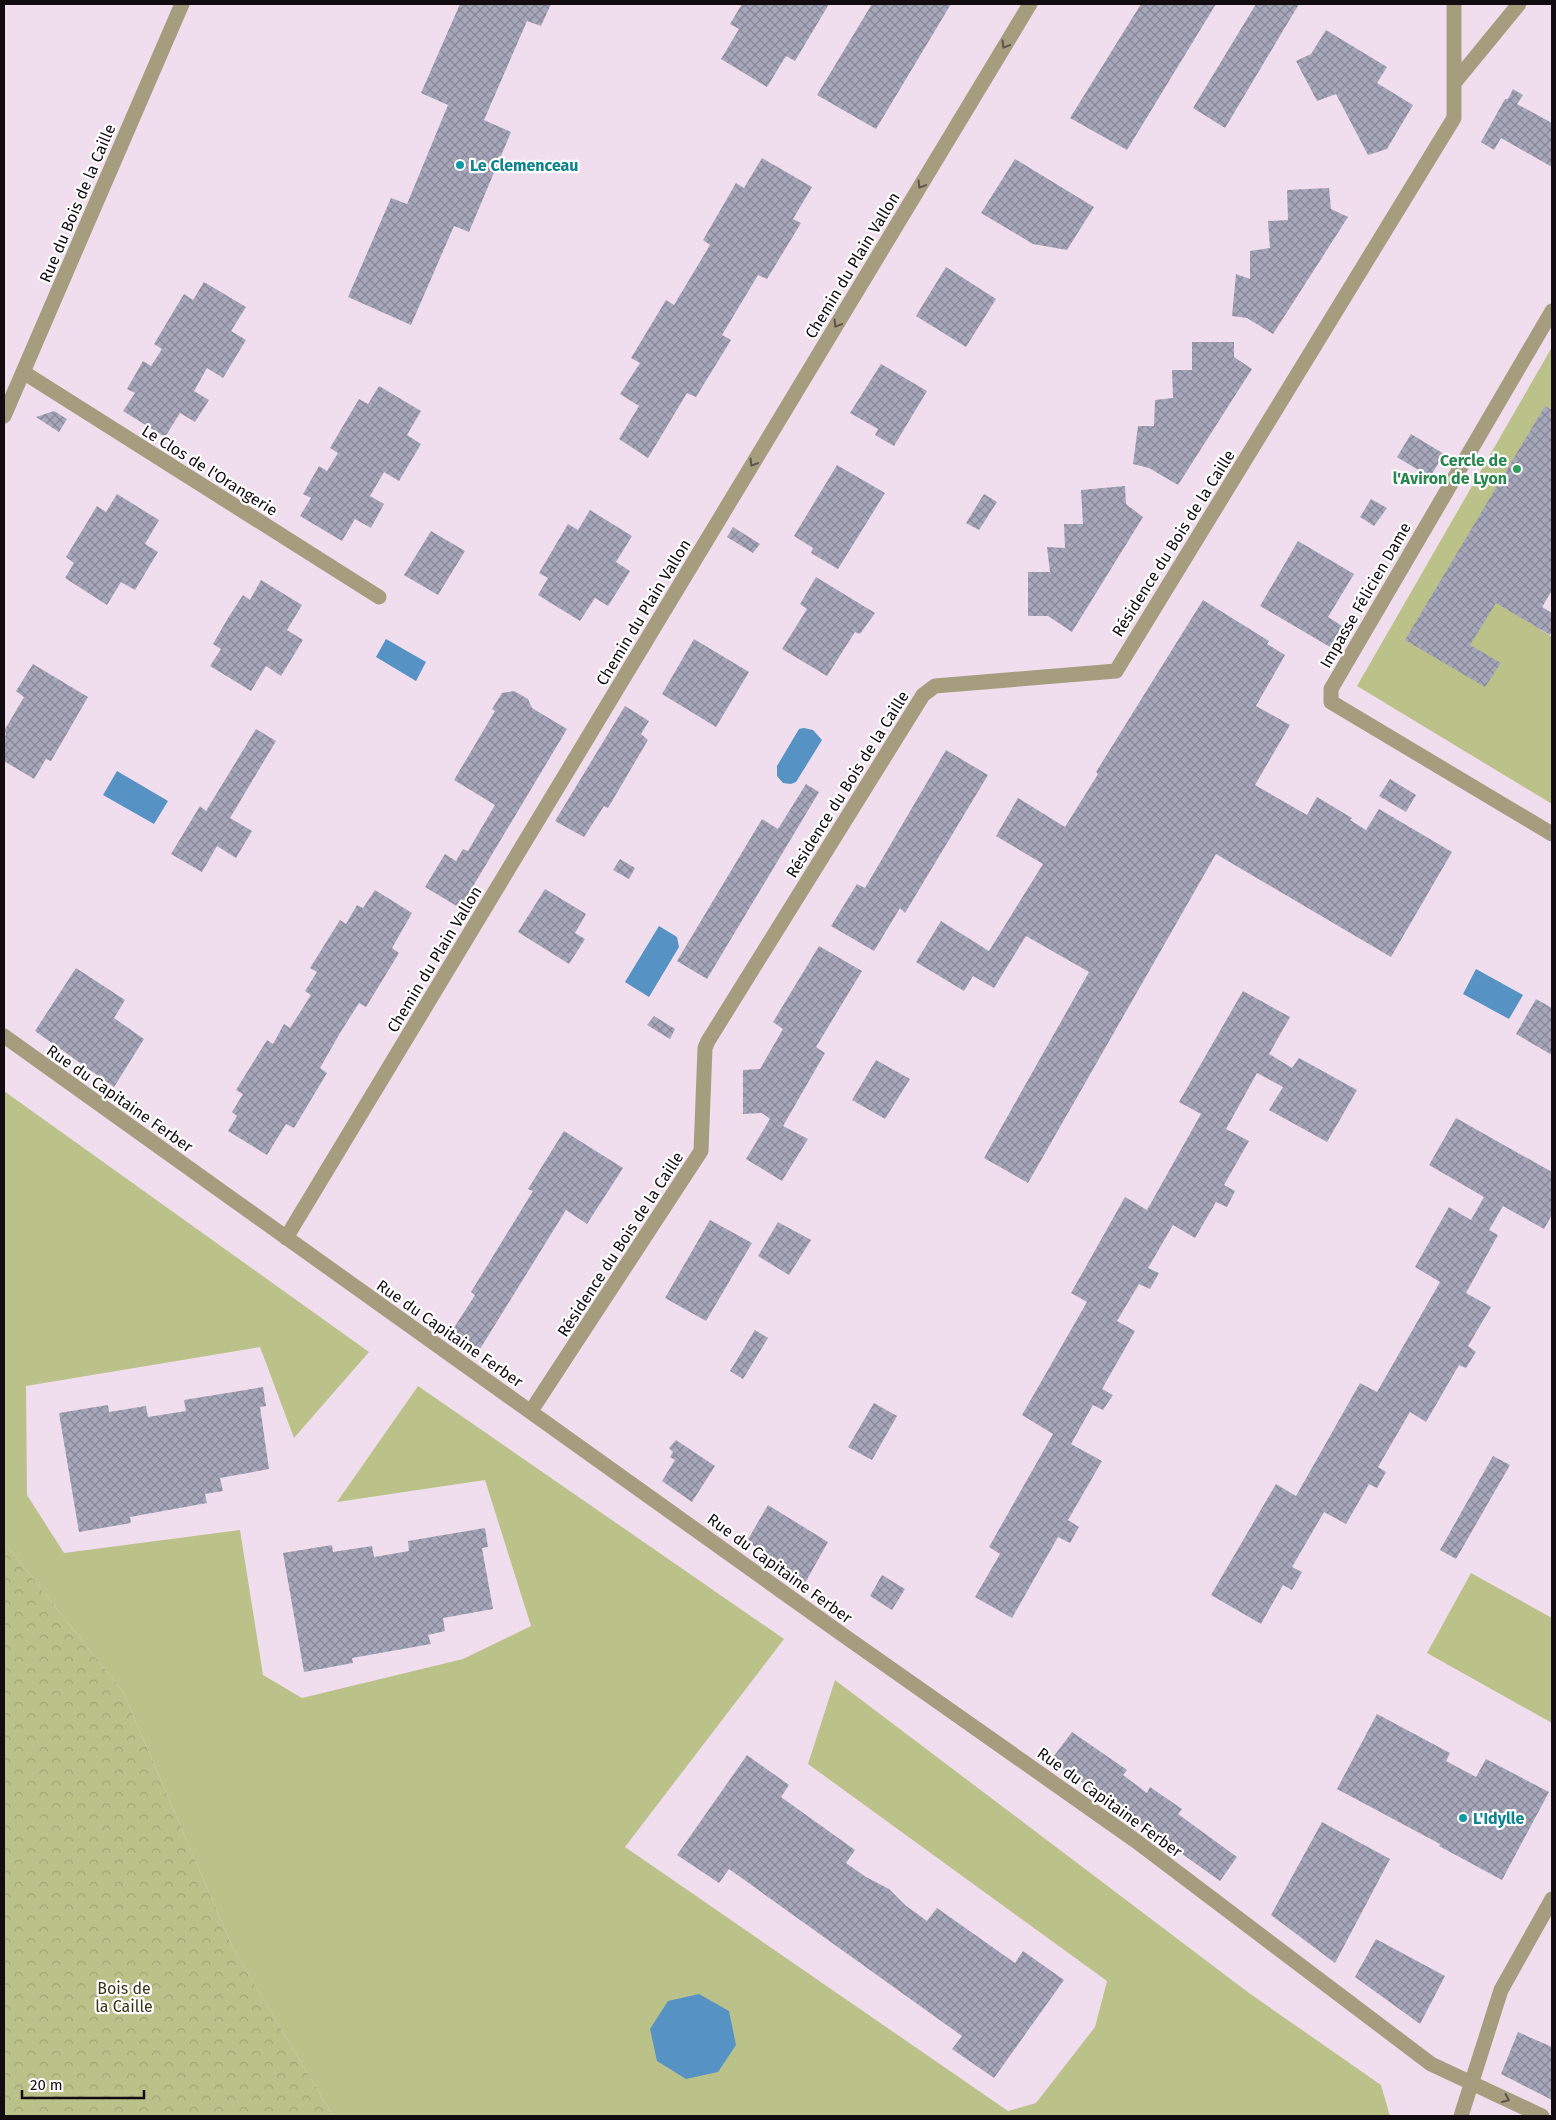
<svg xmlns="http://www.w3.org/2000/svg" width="1556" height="2120" font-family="'Fira Sans',sans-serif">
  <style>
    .green { fill: #bbc289 }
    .forest { fill: url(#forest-crowns) }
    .water { fill: #5792c4 }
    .building { fill: url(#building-cross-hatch) }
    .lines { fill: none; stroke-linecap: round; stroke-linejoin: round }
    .minor { stroke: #a69d7f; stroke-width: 15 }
    .oneway { stroke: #5c5448 }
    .culture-dot { fill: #0f9aa8; stroke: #fff; stroke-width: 2 }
    .leisure-dot { fill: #2e9e5b; stroke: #fff; stroke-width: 2 }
    .labels { text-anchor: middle; stroke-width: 4.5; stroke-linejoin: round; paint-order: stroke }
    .culture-label { font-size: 16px; font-weight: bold; fill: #0d838f; stroke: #fff; text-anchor: start }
    .street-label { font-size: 16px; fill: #120c11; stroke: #fff }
    .leisure-label { font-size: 16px; font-weight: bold; fill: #27864d; stroke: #fff; text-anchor: end }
    .park-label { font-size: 16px; fill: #333615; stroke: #fff }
  </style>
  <defs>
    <pattern id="forest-crowns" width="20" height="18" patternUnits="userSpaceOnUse" patternTransform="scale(1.25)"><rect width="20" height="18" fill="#bbc289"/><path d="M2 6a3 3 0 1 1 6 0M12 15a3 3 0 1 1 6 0" fill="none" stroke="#a0a675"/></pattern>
    <pattern id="building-cross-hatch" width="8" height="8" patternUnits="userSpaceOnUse" patternTransform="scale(1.25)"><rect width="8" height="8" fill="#a7a7bb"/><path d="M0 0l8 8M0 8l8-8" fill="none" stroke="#878697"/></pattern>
  </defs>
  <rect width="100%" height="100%" fill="#f0deee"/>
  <path class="green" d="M1552 347V590L1532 624 1552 637V804L1357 686Z
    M4 1091 369 1352 294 1438 260 1347 26 1386 27 1495 64 1553 240 1530 263 1675 302 1698 463 1659 531 1626 485 1480 337 1502 418 1386 784 1639 625 1847 1008 2111 1036 2103 1095 2027 1107 1981 808 1764 835 1680 1249 1993 1381 2085 1390 2116H333L233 1948 123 1692 4 1542Z
    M1471 1573 1552 1618V1723L1427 1653Z"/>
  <path class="forest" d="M4 1542 123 1692 233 1948 333 2116H4Z"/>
  <path class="water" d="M386 639 426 662 416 681 376 657Z
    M804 728 813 730 822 740 796 782 791 784 783 783 777 776V766L799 729Z
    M117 771 168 801 154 824 103 795Z
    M659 926 677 937 679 947 649 997 625 982Z
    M1476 969 1523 995 1509 1019 1463 994Z
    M699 1994 729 2011 736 2045 718 2072 686 2079 657 2061 650 2029 668 2001Z"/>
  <path class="building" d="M460 4H551L541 26 527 21 484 120 511 132 469 232 454 226 411 325 348 297 391 198 407 204 448 105 421 93Z
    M742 4H829L795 61 786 56 767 87 721 59 739 29 730 24Z
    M872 4H951L876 129 817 95Z
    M1141 4H1216L1127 150 1070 118Z
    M1256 4H1299L1225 128 1193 108Z
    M1326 30 1387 67 1377 83 1413 105 1387 149 1368 155 1336 94 1317 101 1296 61 1311 54Z
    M1513 89 1523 95 1517 104 1552 123V167L1501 138 1494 150 1481 142 1505 99H1508Z
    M762 158 812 187 793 219 801 223 767 279 758 275 722 335 731 340 696 397 687 393 648 458 619 439 639 406 620 394 640 363 631 358 666 300 674 305 710 245 703 240 736 183 744 188Z
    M1015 159 1094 207 1067 250 1033 244 981 213Z
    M1329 188 1331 209 1348 217 1273 334 1247 318 1232 316 1236 274 1250 279V251L1270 248 1268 221 1288 220 1287 190Z
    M946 267 996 299 966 347 916 316Z
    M204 282 246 307 231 331 246 340 223 378 207 368 194 391 209 400 195 422 180 413 165 437 123 411 135 393 127 389 143 361 151 366 162 349 154 344 184 294 193 300Z
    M1192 342H1234V357L1252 369 1178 485 1149 468 1133 464 1138 426H1154L1155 400 1173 398 1172 370H1192Z
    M881 364 927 391 894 446 875 435 878 429 850 413Z
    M379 386 421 411 407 435 421 444 399 481 384 472 370 496 384 504 371 528 355 519 342 541 300 516 311 498 303 494 319 466 327 471 338 453 330 448 359 399 368 404Z
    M1545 406 1552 410V590L1542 607 1552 613V631L1550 635 1496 603 1470 645 1501 663 1485 687 1405 640Z
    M54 411 67 419 59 432 36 417Z
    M1411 434 1444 454 1430 477 1397 457Z
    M837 465 885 493 838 569 811 553 813 548 794 536Z
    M1125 486 1126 504 1143 517 1072 632 1048 616H1028V572H1050L1047 547 1065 548 1064 524H1083L1081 490Z
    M117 494 159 520 145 544 158 552 135 590 121 582 107 605 65 578 74 563 66 557 97 506 106 512Z
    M984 494 997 502 979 530 966 523Z
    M1371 499 1387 508 1374 526 1360 517Z
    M590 510 632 536 616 562 630 571 608 606 595 598 580 621 538 595 548 578 539 573 568 524 578 530Z
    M733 527 760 544 753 553 727 537Z
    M431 531 465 551 438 595 404 575Z
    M1298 541 1354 574 1328 617 1342 626 1330 647 1260 606Z
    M816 577 875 613 860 634 855 632 827 676 782 649 807 609 800 604Z
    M261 580 302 605 287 630 303 640 281 676 266 666 251 691 210 666 221 649 213 644 228 618 243 595 250 600Z
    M1203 600 1269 641 1267 644 1285 655 1256 706 1290 725 1255 785 1307 815 1317 797 1352 818 1350 820 1366 830 1379 809 1452 852 1391 957 1216 854 1028 1183 984 1158 1089 972 1026 936 994 988 973 976 964 991 916 962 941 921 989 951 1043 864 996 836 1018 798 1065 827 1098 774 1096 772Z
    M694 639 749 672 716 727 662 694Z
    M33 664 88 697 51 761 46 759 34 779 4 761V739L6 734 4 731 24 697 16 691Z
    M514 691 528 699 532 708 567 729 460 908 425 887 445 854 456 861 463 849 468 851 495 805 454 780 495 711 492 709 502 693Z
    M625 706 649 721 641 734 648 740 608 808 604 806 584 837 555 821Z
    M256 729 276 741 230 818 252 831 236 858 217 846 202 872 171 854 200 806 206 811Z
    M946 750 988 775 905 913 900 908 874 951 831 926 857 884 865 888Z
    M1390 779 1416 795 1406 812 1379 796Z
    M806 784 819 792 707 979 677 961 762 819 778 829Z
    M620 859 635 868 629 879 613 870Z
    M545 889 586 914 575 933 585 939 569 964 518 932Z
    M375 890 412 913 392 948 399 953 366 1007 359 1003 340 1033 320 1068 327 1073 294 1128 286 1124 267 1155 228 1131 237 1116 232 1112 243 1094 236 1090 267 1040 273 1044 284 1024 290 1028 311 995 305 991 317 972 310 968 340 920 346 924 357 905 363 908Z
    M819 946 862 971 816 1047 825 1053 783 1126 808 1139 782 1181 746 1159 770 1119 762 1113 743 1114V1070L760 1069 783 1029 773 1022Z
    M76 968 125 1000 114 1018 144 1039 114 1087 35 1031Z
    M1243 991 1290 1017 1269 1054 1292 1068 1299 1058 1357 1090 1327 1142 1269 1110 1283 1087 1257 1073 1226 1129 1249 1141 1224 1185 1235 1191 1227 1207 1216 1202 1195 1238 1173 1225 1148 1268 1159 1273 1150 1289 1139 1284 1117 1321 1135 1331 1102 1389 1113 1395 1103 1410 1093 1405 1071 1444 1102 1461 1068 1520 1079 1527 1070 1543 1058 1537 1012 1618 975 1597 1000 1554 989 1547 1053 1434 1022 1415 1087 1302 1071 1293 1125 1197 1147 1210 1201 1114 1179 1102Z
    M1536 999 1552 1008V1055L1516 1034Z
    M654 1016 675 1029 670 1039 647 1025Z
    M876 1060 910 1079 885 1119 852 1100Z
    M1456 1118 1552 1172V1215L1544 1229 1503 1206 1489 1230 1498 1235 1466 1293 1491 1307 1468 1346 1476 1352 1466 1368 1459 1365 1426 1422 1410 1412 1378 1467 1386 1472 1377 1488 1369 1484 1346 1524 1324 1512 1292 1567 1302 1572 1292 1590 1283 1585 1261 1624 1211 1595 1276 1484 1296 1496 1360 1383 1377 1392 1440 1282 1415 1267 1449 1207 1471 1220 1484 1197 1429 1165Z
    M564 1131 623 1168 587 1224 566 1210 480 1349 452 1331 475 1295 471 1292 533 1191 528 1189Z
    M710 1220 752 1243 706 1321 665 1298Z
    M778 1222 811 1240 789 1275 758 1256Z
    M755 1330 768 1338 743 1379 730 1371Z
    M263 1387 266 1406 260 1407 269 1469 220 1478 223 1491 205 1494 207 1503 130 1517 131 1523 79 1532 59 1413 108 1405 109 1412 146 1406 148 1417 186 1411 184 1400Z
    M874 1403 897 1416 872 1460 848 1447Z
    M676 1440 715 1466 692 1502 662 1481 675 1460 670 1457 673 1452 669 1448Z
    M1493 1456 1510 1465 1456 1559 1440 1550Z
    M768 1505 828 1542 805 1583 747 1541Z
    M485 1528 488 1547 482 1548 493 1609 443 1618 445 1631 428 1635 431 1644 352 1658 353 1663 304 1672 283 1553 332 1545 333 1552 372 1546 374 1557 409 1551 408 1541Z
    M882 1575 905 1589 892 1610 870 1596Z
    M1377 1714 1450 1753 1446 1761 1476 1777 1486 1759 1549 1792 1502 1880 1439 1846 1440 1844 1337 1789Z
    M1072 1732 1127 1770 1123 1775 1147 1793 1150 1787 1182 1809 1178 1814 1237 1857 1220 1881 1051 1760Z
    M747 1755 789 1785 781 1797 855 1850 846 1863 866 1877 889 1889 905 1905 927 1921 937 1908 1015 1963 1023 1951 1064 1980 994 2078 952 2049 962 2036 729 1869 719 1883 677 1855Z
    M1322 1822 1390 1859 1335 1963 1271 1915Z
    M1376 1939 1445 1976 1420 2024 1355 1977Z
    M1518 2032 1552 2047V2100L1501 2074Z"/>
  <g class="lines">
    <path class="minor" d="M1455 82 1519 4
      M1552 311 1331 689V702L1552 834
      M23 372 379 597
      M4 416 182 4
      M4 1036 843 1635 1136 1841 1431 2064 1542 2116
      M286 1238 1030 4
      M531 1411 701 1151 705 1048 708 1041 923 695 935 686 1116 671 1454 118V4
      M1461 2116 1501 1990 1552 1899"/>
  </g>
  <defs><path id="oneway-chevron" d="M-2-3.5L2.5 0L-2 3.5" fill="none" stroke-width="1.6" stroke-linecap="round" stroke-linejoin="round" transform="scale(1.25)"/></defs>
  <g class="oneway">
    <use href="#oneway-chevron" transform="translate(1005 45) rotate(121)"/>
    <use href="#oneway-chevron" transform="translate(921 185) rotate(121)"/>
    <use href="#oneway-chevron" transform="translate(837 324) rotate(121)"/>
    <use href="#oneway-chevron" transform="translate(753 463) rotate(121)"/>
    <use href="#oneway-chevron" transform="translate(1506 2099) rotate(25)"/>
  </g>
  <g class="culture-dot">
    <circle cx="460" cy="165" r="5"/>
    <circle cx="1463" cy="1818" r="5"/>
  </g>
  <circle class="leisure-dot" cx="1517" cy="469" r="5"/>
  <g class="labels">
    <g class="culture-label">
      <text x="470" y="171">Le Clemenceau</text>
      <text x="1473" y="1824">L'Idylle</text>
    </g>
    <g class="street-label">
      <text transform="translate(77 203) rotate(-67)" y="6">Rue du Bois de la Caille</text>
      <text transform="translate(852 265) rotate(-59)" y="6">Chemin du Plain Vallon</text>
      <text transform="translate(210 470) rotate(32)" y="6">Le Clos de l'Orangerie</text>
      <text transform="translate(1173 543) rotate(-58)" y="6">Résidence du Bois de la Caille</text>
      <text transform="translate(1365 595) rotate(-60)" y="6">Impasse Félicien Dame</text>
      <text transform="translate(643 612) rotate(-59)" y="6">Chemin du Plain Vallon</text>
      <text transform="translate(847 784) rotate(-58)" y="6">Résidence du Bois de la Caille</text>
      <text transform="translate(434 959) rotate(-59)" y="6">Chemin du Plain Vallon</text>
      <text transform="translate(120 1098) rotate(35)" y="6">Rue du Capitaine Ferber</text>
      <text transform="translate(620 1244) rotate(-57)" y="6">Résidence du Bois de la Caille</text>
      <text transform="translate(450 1333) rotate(35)" y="6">Rue du Capitaine Ferber</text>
      <text transform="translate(780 1568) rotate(36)" y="6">Rue du Capitaine Ferber</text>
      <text transform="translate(1110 1802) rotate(36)" y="6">Rue du Capitaine Ferber</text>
    </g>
    <g class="leisure-label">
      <text x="1507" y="466">Cercle de<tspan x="1507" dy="18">l'Aviron de Lyon</tspan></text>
    </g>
    <g class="park-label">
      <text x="124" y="1994">Bois de<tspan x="124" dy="18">la Caille</tspan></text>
    </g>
  </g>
  <rect width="1556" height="2120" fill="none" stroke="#120c11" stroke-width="10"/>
  <path d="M22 2090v8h122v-8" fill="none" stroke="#120c11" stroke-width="2.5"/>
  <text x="30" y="2090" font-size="15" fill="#120c11" stroke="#ffffff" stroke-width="4" paint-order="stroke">20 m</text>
</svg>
